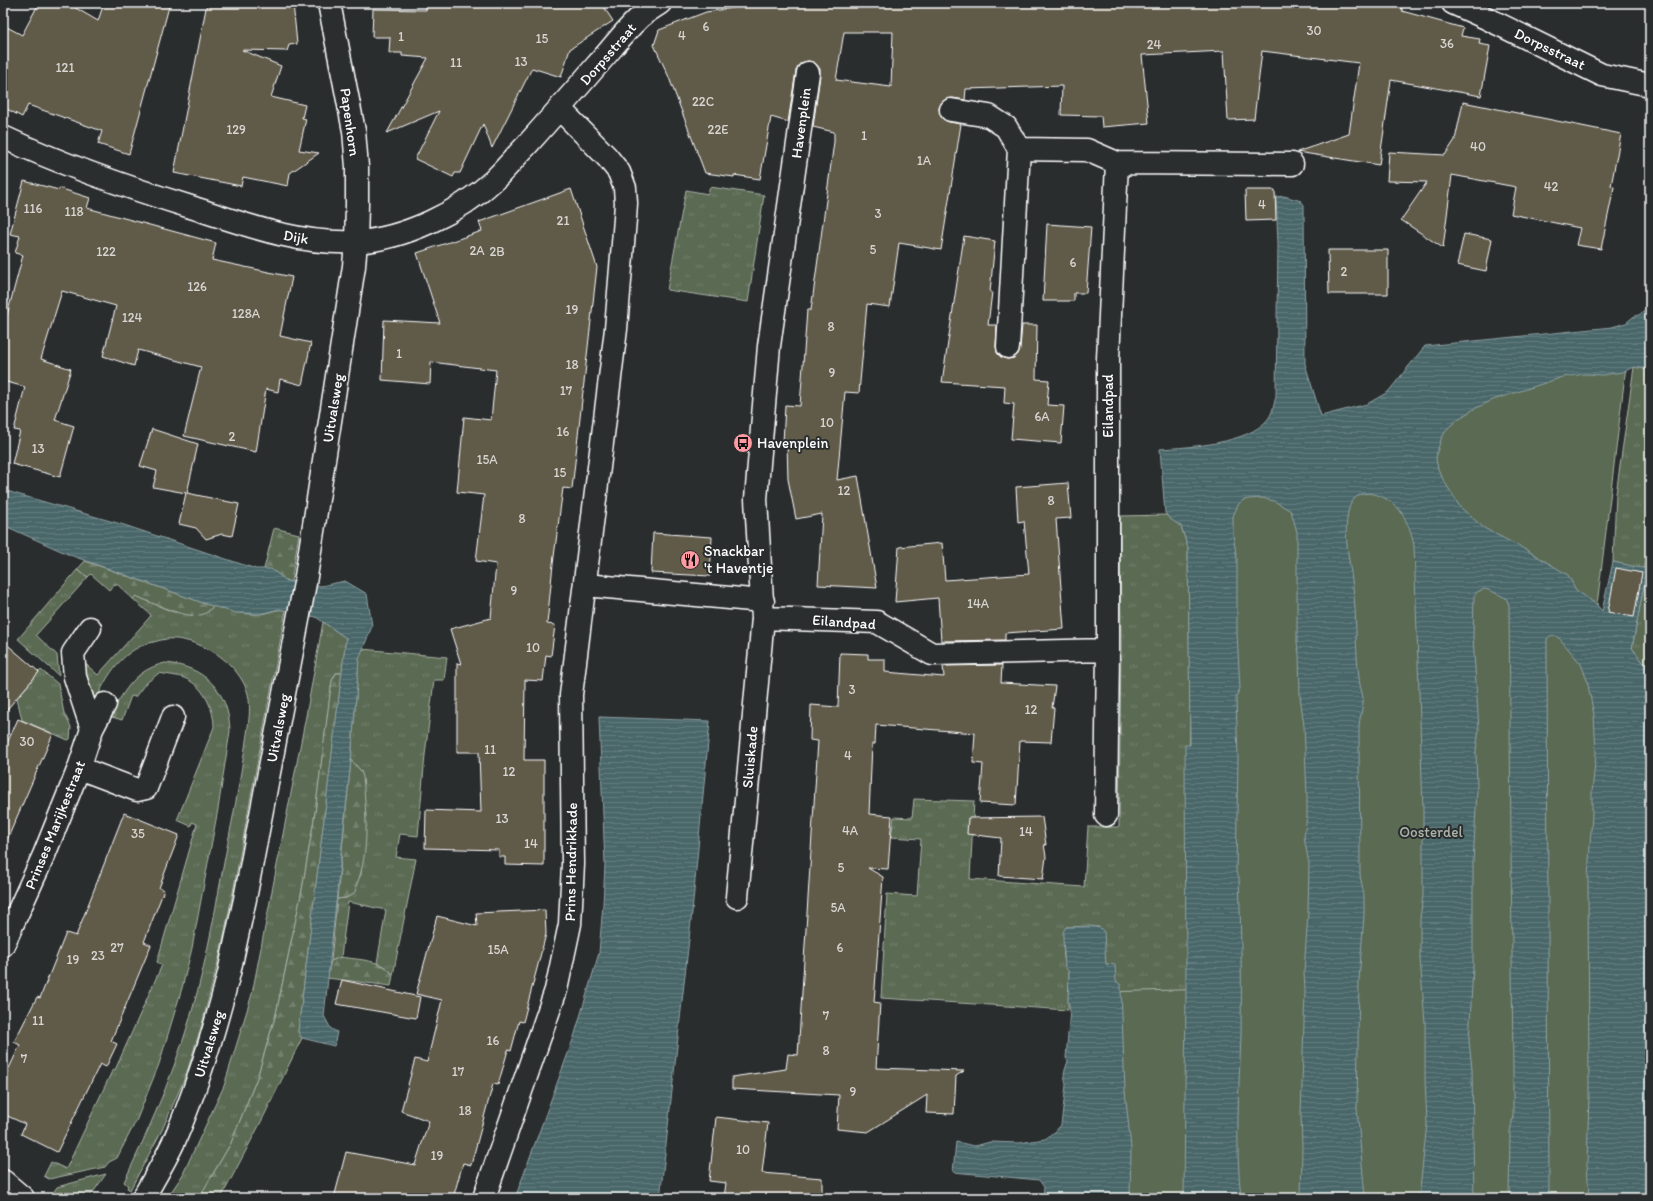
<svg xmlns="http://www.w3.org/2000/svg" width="1653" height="1201" font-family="Itim,sans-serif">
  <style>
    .grass { fill: url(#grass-tufts); stroke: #acb4a9 }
    .forest { fill: url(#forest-firs); stroke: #acb4a9 }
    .park { fill: #5a6a53; stroke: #acb4a9 }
    .water { fill: url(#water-rules); stroke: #91a3a5 }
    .building { fill: #615a4a; stroke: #fff; fill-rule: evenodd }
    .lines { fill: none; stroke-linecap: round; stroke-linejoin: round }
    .minor-casing { stroke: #fff; stroke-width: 25 }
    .minor { stroke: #2a2d2e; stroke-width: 22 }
    .labels { text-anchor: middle; stroke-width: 4; stroke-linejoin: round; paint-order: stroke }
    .number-label { font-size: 13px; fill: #d8d6d2 }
    .street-label { font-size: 15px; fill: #fff; stroke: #2a2d2e }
    .poi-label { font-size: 15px; fill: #fff; stroke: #2a2d2e; text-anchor: start }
    .park-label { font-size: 15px; fill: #acb4a9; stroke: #2a2d2e }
  </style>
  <defs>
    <pattern id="grass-tufts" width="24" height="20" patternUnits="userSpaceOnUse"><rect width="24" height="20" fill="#5a6a53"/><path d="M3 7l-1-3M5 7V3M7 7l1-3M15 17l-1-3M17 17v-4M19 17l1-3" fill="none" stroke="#73806d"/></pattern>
    <pattern id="forest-firs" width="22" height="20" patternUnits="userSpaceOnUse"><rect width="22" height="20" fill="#5a6a53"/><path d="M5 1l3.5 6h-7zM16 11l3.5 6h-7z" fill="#73806d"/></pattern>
    <pattern id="water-rules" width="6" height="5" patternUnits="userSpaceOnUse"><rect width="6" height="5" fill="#486669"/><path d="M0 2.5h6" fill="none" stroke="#637d80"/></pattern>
  </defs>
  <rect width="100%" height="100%" fill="#2a2d2e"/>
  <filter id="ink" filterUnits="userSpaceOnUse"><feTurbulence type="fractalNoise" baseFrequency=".025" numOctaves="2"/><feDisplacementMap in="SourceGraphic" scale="8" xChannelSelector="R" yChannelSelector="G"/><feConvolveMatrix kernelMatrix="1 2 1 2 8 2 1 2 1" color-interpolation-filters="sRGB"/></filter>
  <g filter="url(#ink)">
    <path class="grass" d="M710 187 764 195 748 302 667 290 686 190 708 194Z
      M1634 367 1650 370V547L1647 552 1643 569 1613 562 1616 494Z
      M1166 515 1181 526 1188 548 1190 695 1185 1125 1116 981 1106 964 1099 927H1066C1063 941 1061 960 1069 972L1068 1010 881 998 887 894 917 896 921 839 891 837 894 817 912 818 914 799 974 801 970 879 1084 887 1088 827H1119L1121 646 1120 516Z
      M1650 553V671L1632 648Z
      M77 570 88 577 36 635 57 655 59 676 18 639Z
      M136 596 173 612H208L213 606C228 610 242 615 258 614 268 614 276 608 286 610L233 892 220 954 202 1024 186 1075 162 1130 130 1190 127 1188 128 1186 124 1182C153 1121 180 1059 197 993 212 937 220 879 232 822 237 797 241 772 245 748 247 731 252 711 248 694 243 675 224 656 206 648 193 642 176 636 161 640 155 642 147 643 141 646 118 657 106 678 96 700L91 697 81 660 98 675 149 618 151 615 133 599Z
      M323 622 346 638 342 673H336L332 681 315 813 302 890 276 1014 257 1078 231 1143 199 1198H167L182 1176 224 1086 252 994 306 716Z
      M362 649 447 657 444 680H434L425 755 418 836 400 834 396 857 416 859 393 975 391 972 377 963 386 910 348 902 341 957 331 961 337 899 347 898 361 875 366 817 361 771 351 760 359 659Z
      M165 663C204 666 229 691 230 731L218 809 192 948 182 988 159 1064 137 1119 117 1158 109 1162 105 1167 49 1179 44 1176 51 1162 66 1169 113 1069 115 1070 162 965 157 962 197 824 192 822 191 826 177 820 214 727C214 708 203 685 184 678 177 675 167 675 159 673L145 684 135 697 131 696 122 720 112 717 111 713C126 689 135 670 165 663Z
      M41 670 58 684 64 713 71 727 70 739 68 740 22 720 17 698Z
      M106 1174 89 1198H59L53 1193 57 1187Z"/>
    <path class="forest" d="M274 528 299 534 291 582C280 580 278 569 264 569Z
      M85 561 206 604 213 606C209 611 206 614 200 615 186 619 150 602 136 596L133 599 117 584 113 585 109 590 91 574 88 577 77 570Z
      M336 673H342L298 1032 302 1038 263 1118 221 1198H199L231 1143 257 1078 276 1014 302 890 315 813 330 694 332 681Z
      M351 760 361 771 363 777C366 812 370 851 357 884 356 887 356 891 354 893 350 898 343 898 337 899Z
      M341 957C358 960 383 959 393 975L391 986 327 978 331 961Z"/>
    <path class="park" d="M1627 358 1590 663 1650 739V1198H1108L1104 992 1214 989 1207 489 1495 388Z"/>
    <path class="water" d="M1284 196 1301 201 1304 205 1305 364 1321 416 1367 404 1388 392 1425 346 1612 327 1626 323 1633 317 1641 314 1646 309 1650 310V370L1634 367 1622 372 1603 375 1585 374 1563 377 1493 400 1474 409 1458 419 1447 429 1441 439 1437 452 1436 459 1438 469 1444 481 1460 507 1484 528 1530 552 1568 575 1576 590 1596 604 1602 611 1613 562 1647 569 1632 648 1650 671V939L1648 993 1647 1198H1589L1587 1164 1589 1094 1588 876 1592 815V792L1596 753 1594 715 1587 680 1581 664 1559 638C1554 635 1551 634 1547 639L1549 1198H1509L1510 1132 1513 1116V1077L1509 605 1506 598 1489 590 1484 589 1477 592 1474 596 1473 637 1479 730 1476 750 1477 790 1473 863V967L1469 1041 1472 1069 1474 1198H1419L1427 1123 1425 1080V1023L1420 958V919L1423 895V809L1414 546C1412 535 1407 521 1401 512 1388 494 1354 481 1348 512 1343 537 1350 562 1353 587 1357 617 1355 647 1359 677 1359 684 1362 691 1363 698 1364 706 1359 718 1359 727 1359 777 1360 826 1360 875L1364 895V915L1359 980 1357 1108 1365 1198H1301L1302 1147 1301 1115 1305 991 1304 972 1308 913 1309 864 1304 837 1307 816V796L1304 726 1300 696 1299 654 1297 643V532L1291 511 1274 501 1262 498 1248 499 1243 500 1238 505 1233 516V535L1237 559V634L1240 688 1236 697 1238 758 1236 872 1239 877C1241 929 1242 982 1241 1035 1239 1089 1235 1144 1241 1198H1184L1186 990 1185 745H1190L1188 548 1181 526 1170 519 1165 513 1160 449C1190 447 1248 444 1268 419 1273 412 1274 404 1276 396L1278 244 1276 197Z
      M3 490 124 525 256 569H271L287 581 321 586 345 581 367 594 372 626 359 659 351 760 324 1016 331 1029 337 1032 334 1046 302 1038 298 1032 346 638 316 617 279 609 260 614 236 613 206 604 70 555 3 525Z
      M599 717 710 721 692 912 660 1198H515L574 1037 599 953 603 904 605 864Z
      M1091 926 1100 928 1104 932 1106 964 1115 965 1116 981 1121 985V990L1125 1091 1131 1148 1130 1198H1043L1044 1187 1039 1180 953 1172 956 1142 975 1146 990 1142 1019 1143 1045 1139 1054 1133 1061 1125 1066 1085 1064 1073 1068 1061 1066 1058 1070 1010 1068 1001 1069 972 1065 967 1063 939V932L1066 927Z"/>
    <path class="building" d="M39 3H67L98 21 104 3H170L129 154 98 144 102 131 28 105 22 117 3 107V25L22 35Z
      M207 3H293L297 44 289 45 287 51 242 50 281 66 271 97 305 105 302 118 306 119 299 150 319 153 290 173 288 186 243 177 241 186 174 173Z
      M426 3H601L613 21 570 49 561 77 532 68 492 148 483 124 460 173H455L453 177 415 159 439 111 387 133 428 58 402 56V53H389L390 37H372L373 9 426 10Z
      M746 3H1372L1402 8V11L1463 28 1461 36 1480 39 1479 44 1490 46 1481 96 1391 80 1379 165 1297 152 1349 134 1359 63 1262 51 1254 119 1228 120 1224 51 1142 55 1149 123 1102 127 1101 116 1061 115 1062 86 966 89 965 100 953 98 946 99 942 102 939 108 940 115 943 119 949 122 961 124 941 250 899 243 890 307 867 304 859 393 845 392 837 480 858 476 877 588 818 585 822 514 796 519 788 479 787 443H783L785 405 800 406 807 310H811L834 142V132L813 127 820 75V69L815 63 809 61 803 62 798 66 796 71 788 122 771 117 760 179 734 175V177L705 173 668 75 654 45 659 30 706 12 746 6ZM844 32H893L891 87 836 80Z
      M1463 102 1621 134 1611 186 1614 187 1601 249 1576 245 1580 228 1511 214 1516 187 1452 175 1443 248 1401 220 1427 182 1387 181 1389 152 1445 155 1455 140Z
      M24 181 59 190V188L90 198 87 208 216 243 212 260 292 277 280 336 311 343 302 385 280 379 278 392 266 389 256 452 184 436 201 367 138 350 134 366 103 356 116 306 62 291 41 359 71 369 55 420 74 426 60 477 12 464 20 431 14 430 25 387 3 381V330L23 255 15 253 20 236 10 234Z
      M571 189 597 267 572 489 563 488 553 564 547 624 555 625 551 656 546 655 543 681 525 680 524 760H544V866L505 865V857H499V850L425 848 426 810 481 812 479 752H457V663L461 664 450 629 491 618 496 564 476 561 484 495 457 492 464 417 491 420 496 370 431 362 430 384 382 380 384 320 440 323 417 253 482 231 479 222Z
      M1245 190H1275L1276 220 1246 221Z
      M1047 224 1091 227 1086 293H1074V301H1043Z
      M1464 234 1492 239 1486 271 1457 265Z
      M964 236 995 241 990 292H992L988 325H997L996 346 997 353 1001 357 1007 359 1014 358 1018 354 1020 348 1022 325H1037L1036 379 1049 380 1047 405 1064 406 1061 443 1011 439 1014 404 1004 403 1005 386 942 382Z
      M1328 250H1388V294H1329Z
      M152 429 198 444 187 493 239 504 232 536 222 534 206 539 196 528 179 524 186 493 153 487 157 471 140 466Z
      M1068 483 1071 518 1056 519 1064 629 1005 633V640L941 641 938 598 895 602 899 547 942 543 945 580 1029 574 1024 521 1018 522 1016 487Z
      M653 533 712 537 710 576 651 573Z
      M1616 568 1642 573 1634 617 1608 612Z
      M3 641 39 672 3 714Z
      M840 653 868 654V659H885V672L944 677 943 666 1002 665 1001 683 1055 686 1052 708H1054L1051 742 1020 741 1016 805 980 803 983 764 973 763 975 733 876 725 875 744H872L869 814 892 816 888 869 868 868 883 877 874 1002 880 1003 876 1068 964 1071 956 1076 954 1114 926 1113 927 1095 868 1132 837 1129 839 1095 732 1089V1077L786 1069 788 1054 798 1055 818 741 810 740 811 705 838 707Z
      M18 719 53 734 3 849V752Z
      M124 813 179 835 159 888 164 890 144 942 151 945 111 1041 117 1044 106 1067 100 1064 57 1152 21 1134 25 1124 3 1114V1081L20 1045 14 1042 37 997 40 998 66 933 76 936Z
      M1042 817 1046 845 1044 844 1046 857 1043 879 999 876 1001 838 967 834 968 818Z
      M545 910 546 934 523 1022 519 1021 511 1051 508 1050 498 1085 493 1084 471 1165 463 1163 453 1198H334L346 1152 415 1165 429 1121 401 1111 415 1059 427 1062 442 1000 416 994 437 916 477 926 476 913Z
      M342 980 420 997 416 1018 336 1004Z
      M716 1117 768 1123 762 1173 822 1178V1198H724L726 1183 709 1181Z"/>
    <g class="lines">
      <g class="minor-casing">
        <path id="minor" d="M1453 3 1484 17 1602 75 1650 85
          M951 110 989 116 1006 127 1019 149
          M3 137C65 166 129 188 194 208 246 225 300 245 356 242 404 239 460 212 494 180 505 170 515 157 526 146 550 119 574 92 597 65 611 50 623 33 638 19 644 13 653 8 660 3
          M1008 347 1019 149 1087 150 1117 163
          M585 585 763 601
          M763 618 877 622 932 654 1108 650V359L1117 163 1292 164
          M90 628 73 653 75 677 92 729
          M79 768 137 790 146 788 173 717
          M1106 815 1108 650
          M737 897 763 618 756 499 769 346 808 73
          M3 945 44 855 79 768 92 729 105 704
          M3 1181 23 1198
          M143 1198C154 1179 166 1159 175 1139 198 1085 215 1029 229 973L245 899 305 583 354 266 356 242 357 205V167L354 131 329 3
          M484 1198 556 990 570 924 573 864 571 695 616 329 625 219 626 203 625 188 619 172 607 157 560 109"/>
      </g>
      <use href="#minor" class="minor"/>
    </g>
  </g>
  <defs>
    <g id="bus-disc" transform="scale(1)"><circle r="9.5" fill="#ff9aa2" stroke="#2a2d2e"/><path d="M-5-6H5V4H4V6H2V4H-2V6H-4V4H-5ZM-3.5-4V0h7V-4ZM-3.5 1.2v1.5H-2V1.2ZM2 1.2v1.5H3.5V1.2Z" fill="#111"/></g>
    <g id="restaurant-disc" transform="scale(1)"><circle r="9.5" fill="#ff9aa2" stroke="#2a2d2e"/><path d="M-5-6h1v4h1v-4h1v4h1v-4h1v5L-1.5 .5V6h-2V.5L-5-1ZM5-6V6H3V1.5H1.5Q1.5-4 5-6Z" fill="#111"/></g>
  </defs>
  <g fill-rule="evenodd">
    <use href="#bus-disc" x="743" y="443"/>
    <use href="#restaurant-disc" x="690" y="560"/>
  </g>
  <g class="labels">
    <g class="number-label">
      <text x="706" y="31">6</text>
      <text x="1314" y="35">30</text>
      <text x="682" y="40">4</text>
      <text x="401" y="41">1</text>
      <text x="542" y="43">15</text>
      <text x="1447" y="48">36</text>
      <text x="1154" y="49">24</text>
      <text x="521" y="66">13</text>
      <text x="456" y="67">11</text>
      <text x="65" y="72">121</text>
      <text x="703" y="106">22C</text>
      <text x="236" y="134">129</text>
      <text x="718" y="134">22E</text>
      <text x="864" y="140">1</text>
      <text x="1478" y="151">40</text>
      <text x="924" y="165">1A</text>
      <text x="1551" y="191">42</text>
      <text x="1262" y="209">4</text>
      <text x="33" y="213">116</text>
      <text x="74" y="216">118</text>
      <text x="878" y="218">3</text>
      <text x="563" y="225">21</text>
      <text x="873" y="254">5</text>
      <text x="477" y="255">2A</text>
      <text x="106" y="256">122</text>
      <text x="497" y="256">2B</text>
      <text x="1073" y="267">6</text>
      <text x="1344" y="276">2</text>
      <text x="197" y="291">126</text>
      <text x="572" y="314">19</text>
      <text x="246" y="318">128A</text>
      <text x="132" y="322">124</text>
      <text x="831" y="331">8</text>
      <text x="399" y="358">1</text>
      <text x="572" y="369">18</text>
      <text x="832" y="377">9</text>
      <text x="566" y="395">17</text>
      <text x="1042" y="421">6A</text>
      <text x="827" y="427">10</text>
      <text x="563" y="436">16</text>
      <text x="232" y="441">2</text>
      <text x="38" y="453">13</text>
      <text x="487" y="464">15A</text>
      <text x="560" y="477">15</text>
      <text x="844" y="495">12</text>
      <text x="1051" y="505">8</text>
      <text x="522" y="523">8</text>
      <text x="514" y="595">9</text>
      <text x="978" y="608">14A</text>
      <text x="533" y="652">10</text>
      <text x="852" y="694">3</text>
      <text x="1031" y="714">12</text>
      <text x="27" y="746">30</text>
      <text x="490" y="754">11</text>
      <text x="848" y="760">4</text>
      <text x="509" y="776">12</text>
      <text x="502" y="823">13</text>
      <text x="850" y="835">4A</text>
      <text x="1026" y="836">14</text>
      <text x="138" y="838">35</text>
      <text x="531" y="848">14</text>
      <text x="841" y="872">5</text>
      <text x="838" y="912">5A</text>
      <text x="117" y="952">27</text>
      <text x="840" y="952">6</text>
      <text x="498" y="954">15A</text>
      <text x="98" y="960">23</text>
      <text x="73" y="964">19</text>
      <text x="826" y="1020">7</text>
      <text x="38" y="1025">11</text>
      <text x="493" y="1045">16</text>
      <text x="826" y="1055">8</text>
      <text x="24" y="1063">7</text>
      <text x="458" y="1076">17</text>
      <text x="853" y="1096">9</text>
      <text x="465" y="1115">18</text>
      <text x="743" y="1154">10</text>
      <text x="437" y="1160">19</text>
    </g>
    <g class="street-label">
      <text transform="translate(1550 49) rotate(26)" y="5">Dorpsstraat</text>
      <text transform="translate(608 54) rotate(-49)" y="5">Dorpsstraat</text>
      <text transform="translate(350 122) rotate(82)" y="5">Papenhorn</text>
      <text transform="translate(801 123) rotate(-82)" y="5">Havenplein</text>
      <text transform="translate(296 237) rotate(10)" y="5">Dijk</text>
      <text transform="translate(1108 406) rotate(-90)" y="5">Eilandpad</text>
      <text transform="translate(333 408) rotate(-81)" y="5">Uitvalsweg</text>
      <text transform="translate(844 622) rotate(4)" y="5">Eilandpad</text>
      <text transform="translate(278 728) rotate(-79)" y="5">Uitvalsweg</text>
      <text transform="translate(750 757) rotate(-85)" y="5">Sluiskade</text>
      <text transform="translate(55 825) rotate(-68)" y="5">Prinses Marijkestraat</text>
      <text transform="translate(571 862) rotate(-89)" y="5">Prins Hendrikkade</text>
      <text transform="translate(209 1044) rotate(-73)" y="5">Uitvalsweg</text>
    </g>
    <g class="poi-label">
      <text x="757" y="448">Havenplein</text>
      <text x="704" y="556">Snackbar<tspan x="704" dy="17">'t Haventje</tspan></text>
    </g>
    <g class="park-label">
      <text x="1431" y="837">Oosterdel</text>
    </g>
  </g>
  <rect width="1653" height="1201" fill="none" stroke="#2a2d2e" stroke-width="16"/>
  <rect x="8" y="8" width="1637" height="1185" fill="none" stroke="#fff" stroke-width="1.5" filter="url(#ink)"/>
</svg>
